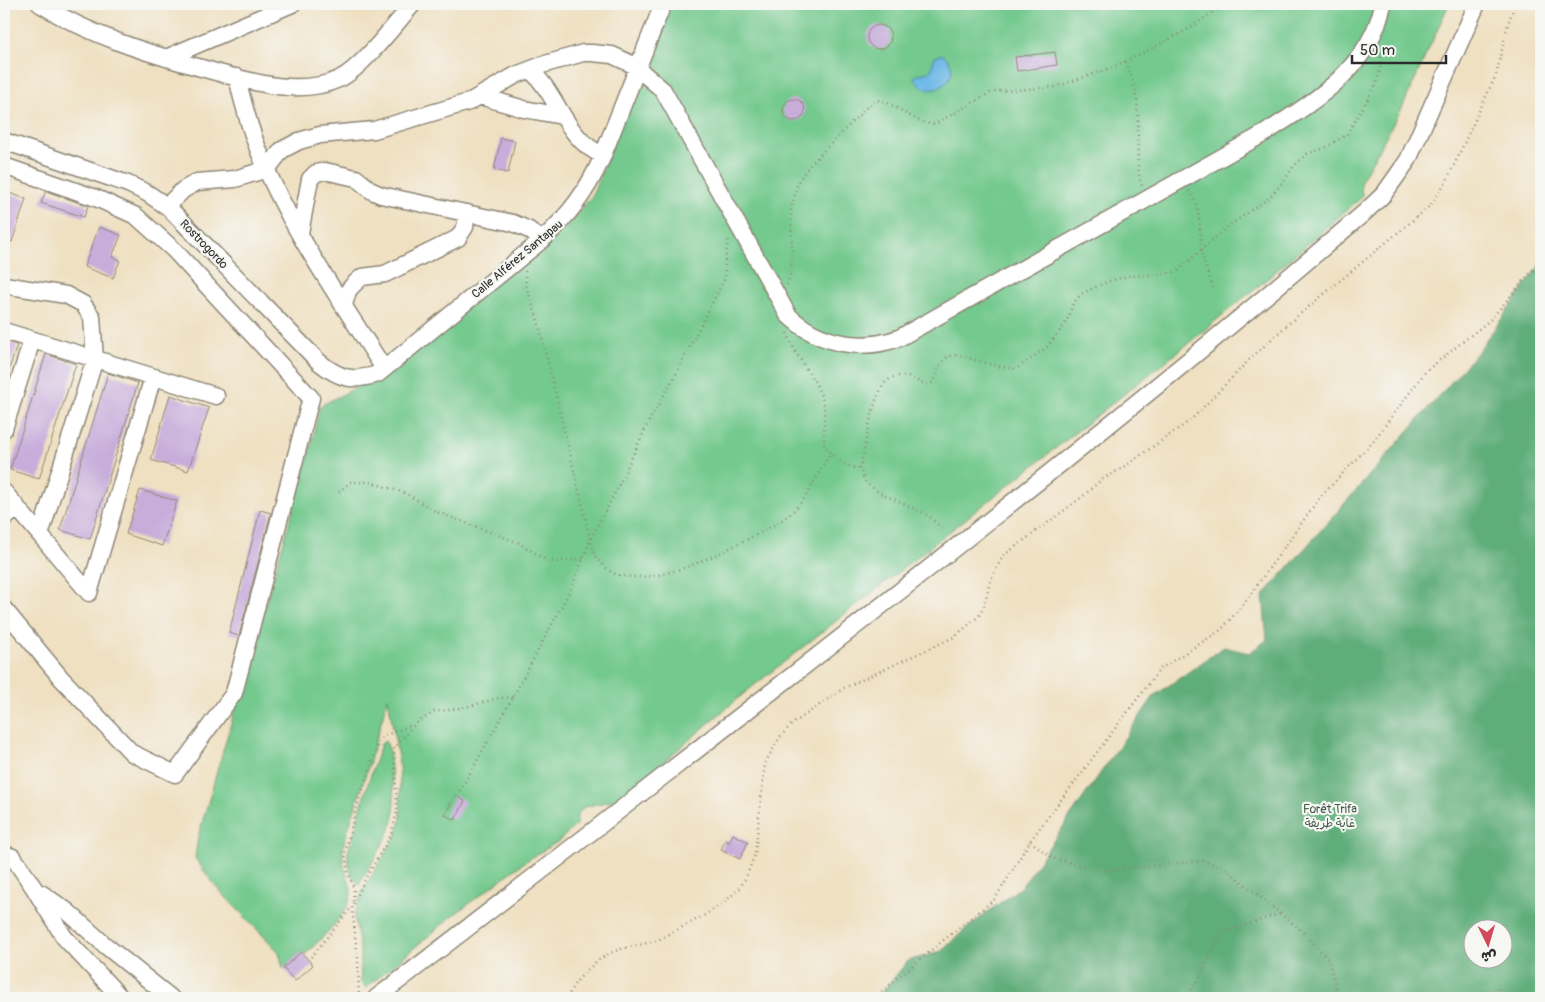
<svg xmlns="http://www.w3.org/2000/svg" width="1545" height="1002" font-family="Pangolin,'Playpen Sans Arabic',sans-serif">
  <style>
    .green { fill: #73c98e; stroke: #4f7a5c }
    .forest { fill: #5ead79; stroke: #446c52; fill-rule: evenodd }
    .water { fill: #6eb9e7; stroke: #4c7289 }
    .building { fill: #c8addb }
    .lines { fill: none; stroke-linecap: round; stroke-linejoin: round }
    .minor-casing { stroke: #8d8676; stroke-width: 19 }
    .path { stroke: #8d8676; stroke-width: 2.5; stroke-dasharray: 1 4; stroke-linecap: butt }
    .minor { stroke: #fff; stroke-width: 16 }
    .labels { text-anchor: middle; stroke-width: 4.5; stroke-linejoin: round; paint-order: stroke }
    .street-label { font-size: 12px; fill: #2b2b2b; stroke: #f6f6f2 }
    .park-label { font-size: 12px; fill: #415a49; stroke: #f6f6f2 }
  </style>
  <rect width="100%" height="100%" fill="#f6f6f2"/>
  <filter id="ink" filterUnits="userSpaceOnUse"><feTurbulence type="fractalNoise" baseFrequency=".02" numOctaves="2"/><feDisplacementMap in="SourceGraphic" scale="10" xChannelSelector="R" yChannelSelector="G"/><feConvolveMatrix kernelMatrix="1 2 1 2 8 2 1 2 1" color-interpolation-filters="sRGB"/></filter>
  <filter id="wash" filterUnits="userSpaceOnUse"><feTurbulence type="fractalNoise" baseFrequency=".0096" numOctaves="4" result="noise"/><feDisplacementMap in="SourceGraphic" scale="20" xChannelSelector="R" yChannelSelector="G"/><feGaussianBlur stdDeviation="1.12" result="paint"/><feColorMatrix in="noise" values="0 0 0 0 0 0 0 0 0 0 0 0 0 0 0 0 0 1.4 0 .05"/><feComposite in="paint" operator="in"/></filter>
  <g filter="url(#wash)">
    <rect width="100%" height="100%" fill="#efe0c1"/>
    <path class="green" d="M669 4H1449L1402 108 1361 181 1362 197 1253 291 1243 298 1184 347 742 695 634 787 614 800 584 807 577 815V824L559 841 526 861 455 914 366 988 361 982 360 949 354 915 363 890 397 834 401 818 399 764 388 698 368 768 344 842C342 853 343 865 347 876 348 881 351 885 351 891 353 911 318 941 305 955L301 952 283 968 279 952 215 886 195 858 198 837 310 451 320 406 363 384 565 228 592 196Z
      M385 741C391 749 390 760 391 770 393 785 395 801 394 816 391 835 369 867 359 884 351 879 347 862 348 853 349 845 354 838 355 830 362 801 371 773 381 744Z"/>
    <path class="forest" d="M1541 264V998H877L908 961 942 951 962 932 1022 886 1154 696 1224 647 1249 653 1267 640 1263 596 1477 353ZM1472 930H1502V960H1472Z"/>
    <path class="water" d="M942 54C971 74 928 108 914 77 922 72 924 74 931 71L934 58Z"/>
    <g id="blocks">
      <path class="building" d="M867 37a12 12 0 1 1 24 0a12 12 0 1 1-24 0Z
        M1055 52 1057 65 1017 71 1015 57Z
        M783 110a11 11 0 1 1 22 0a11 11 0 1 1-22 0Z
        M501 138 515 141 508 173 494 170Z
        M4 191 26 199 12 242 4 239Z
        M46 191 88 206 84 217 41 203Z
        M99 227 121 235 112 257 120 260 113 278 84 267Z
        M4 341 17 345 6 379H4Z
        M46 354 76 364 39 479 10 470Z
        M108 373 138 383 90 539 60 530Z
        M170 395 209 408 188 471 151 460Z
        M140 490 177 501 162 546 126 534Z
        M260 510 271 513 239 636 229 633Z
        M455 795 465 801 455 820 445 815Z
        M733 834 748 842 740 859 721 850 725 840 729 842Z
        M301 952 313 965 295 981 283 968Z"/>
    </g>
  </g>
  <g filter="url(#ink)">
    <use href="#blocks" fill-opacity="0" stroke="#8d8676" stroke-width="1"/>
    <g class="lines">
      <g class="minor-casing">
        <path id="minor" d="M40 4C91 36 147 53 205 69 245 80 298 98 339 79 361 69 395 24 413 4
          M166 58 292 4
          M637 68 663 90 788 315C818 344 860 352 899 338L1265 133C1315 101 1371 67 1383 4
          M530 70C559 95 565 140 603 155
          M237 77C243 104 250 129 260 154 291 231 341 300 384 369
          M480 96 524 109 562 116
          M4 141 128 184 147 193 168 207 319 362C340 379 352 382 378 374L542 240C569 215 586 193 601 160L663 4
          M4 166 96 198 136 216 174 250 311 398 234 693 175 774 132 753 61 678 4 609
          M168 207 172 201 183 190 197 182 235 179 267 169 282 150 299 141 320 135 374 130 469 102 516 75 542 65 583 53H592L612 55 638 67
          M300 233 310 179 316 173 325 171 356 178 372 191 381 195 513 223 529 230 542 240
          M4 285 66 295 83 304 92 317 95 359 40 535
          M344 305 348 291 353 285 362 277 385 274 458 238 465 227 467 213
          M4 331 216 396
          M4 429 32 340
          M4 492 89 593
          M4 519 17 508
          M89 593 153 377
          M4 854 13 857 34 888 64 937 121 998
          M41 893 67 911 106 946 171 998
          M376 998C516 892 654 783 793 675 986 524 1179 372 1365 212L1384 194 1408 160 1477 4"/>
      </g>
      <path class="path" d="M1125 62C1137 85 1139 110 1138 135 1138 154 1136 169 1142 186
        M1189 191C1202 209 1199 226 1201 248 1203 263 1209 276 1214 290
        M525 271 526 286 537 317 594 554C600 561 606 571 616 574 656 587 717 555 752 537 769 528 786 520 799 505 813 489 818 469 831 454L843 464 860 469 866 483 880 493 920 511 931 518 942 529
        M787 285 791 272 792 255 791 210 798 182 809 166 866 108 877 100C895 102 913 124 935 124L990 93 998 91 1055 87 1111 68 1149 50 1187 30 1225 4
        M787 333 795 351 816 384 824 403V445L831 454
        M860 469C865 448 871 405 882 387 885 381 893 376 901 376 909 375 924 386 930 384 935 382 935 376 937 371 939 365 944 361 948 356L959 355 996 366 1016 369 1047 347 1066 323 1073 304 1081 294 1109 281 1129 276 1165 274 1178 271 1226 228 1269 198 1283 182 1294 166 1307 154 1327 147 1347 134 1376 85 1381 66 1380 52
        M339 492 350 482H370L405 493 437 512 519 543 549 562 583 559
        M460 791 513 697 572 587 591 538 617 489 648 423 676 374 725 278V261L729 238
        M1030 841 1053 858 1102 871 1203 861 1225 868 1302 931 1328 959 1339 998
        M353 901 354 889 348 872 345 853 356 808 379 741 383 736 412 725
        M311 957 351 908
        M359 998 358 960 352 907 364 881 391 835 397 811 394 748 414 725 434 712 466 707 499 698 513 697
        M567 998 575 983 586 971 600 959 610 953 621 949 656 941 705 915 727 900 740 888 747 875 755 854 765 763 780 737 792 724 844 688 954 637 979 616 984 606 991 579 1003 556 1082 497 1101 480 1121 469 1191 420 1250 359 1288 324 1430 206 1447 180 1496 75 1508 24 1515 4
        M874 998 935 947 995 899 1030 841 1160 669 1221 630 1245 602 1321 496 1372 443 1426 371 1490 320 1541 261
        M1185 998 1198 981 1221 933 1279 914"/>
      <use href="#minor" class="minor"/>
    </g>
  </g>
  <g class="labels">
    <g class="street-label">
      <text transform="translate(204 244) rotate(46)" y="4">Rostrogordo</text>
      <text transform="translate(517 259) rotate(-40)" y="4">Calle Alférez Santapau</text>
    </g>
    <g class="park-label">
      <text x="1330" y="813">Forêt Trifa<tspan x="1330" dy="14">غابة طريفة</tspan></text>
    </g>
  </g>
  <rect width="1545" height="1002" fill="none" stroke="#f6f6f2" stroke-width="20"/>
  <g transform="translate(1488 944) rotate(175)"><circle r="24" fill="#f6f6f2" stroke="#a5a5a2"/>
  <path d="M0-4L9 19L0 12L-9 19Z" fill="#d1495b"/>
  <text y="-8" font-size="14" font-weight="bold" text-anchor="middle" fill="#2b2b2b">ش</text>
  </g>
  <path d="M1352 55v8h94v-8" fill="none" stroke="#2b2b2b" stroke-width="2.5"/>
  <text x="1360" y="55" font-size="15" fill="#2b2b2b" stroke="#f6f6f2" stroke-width="4" paint-order="stroke">50 m</text>
</svg>
